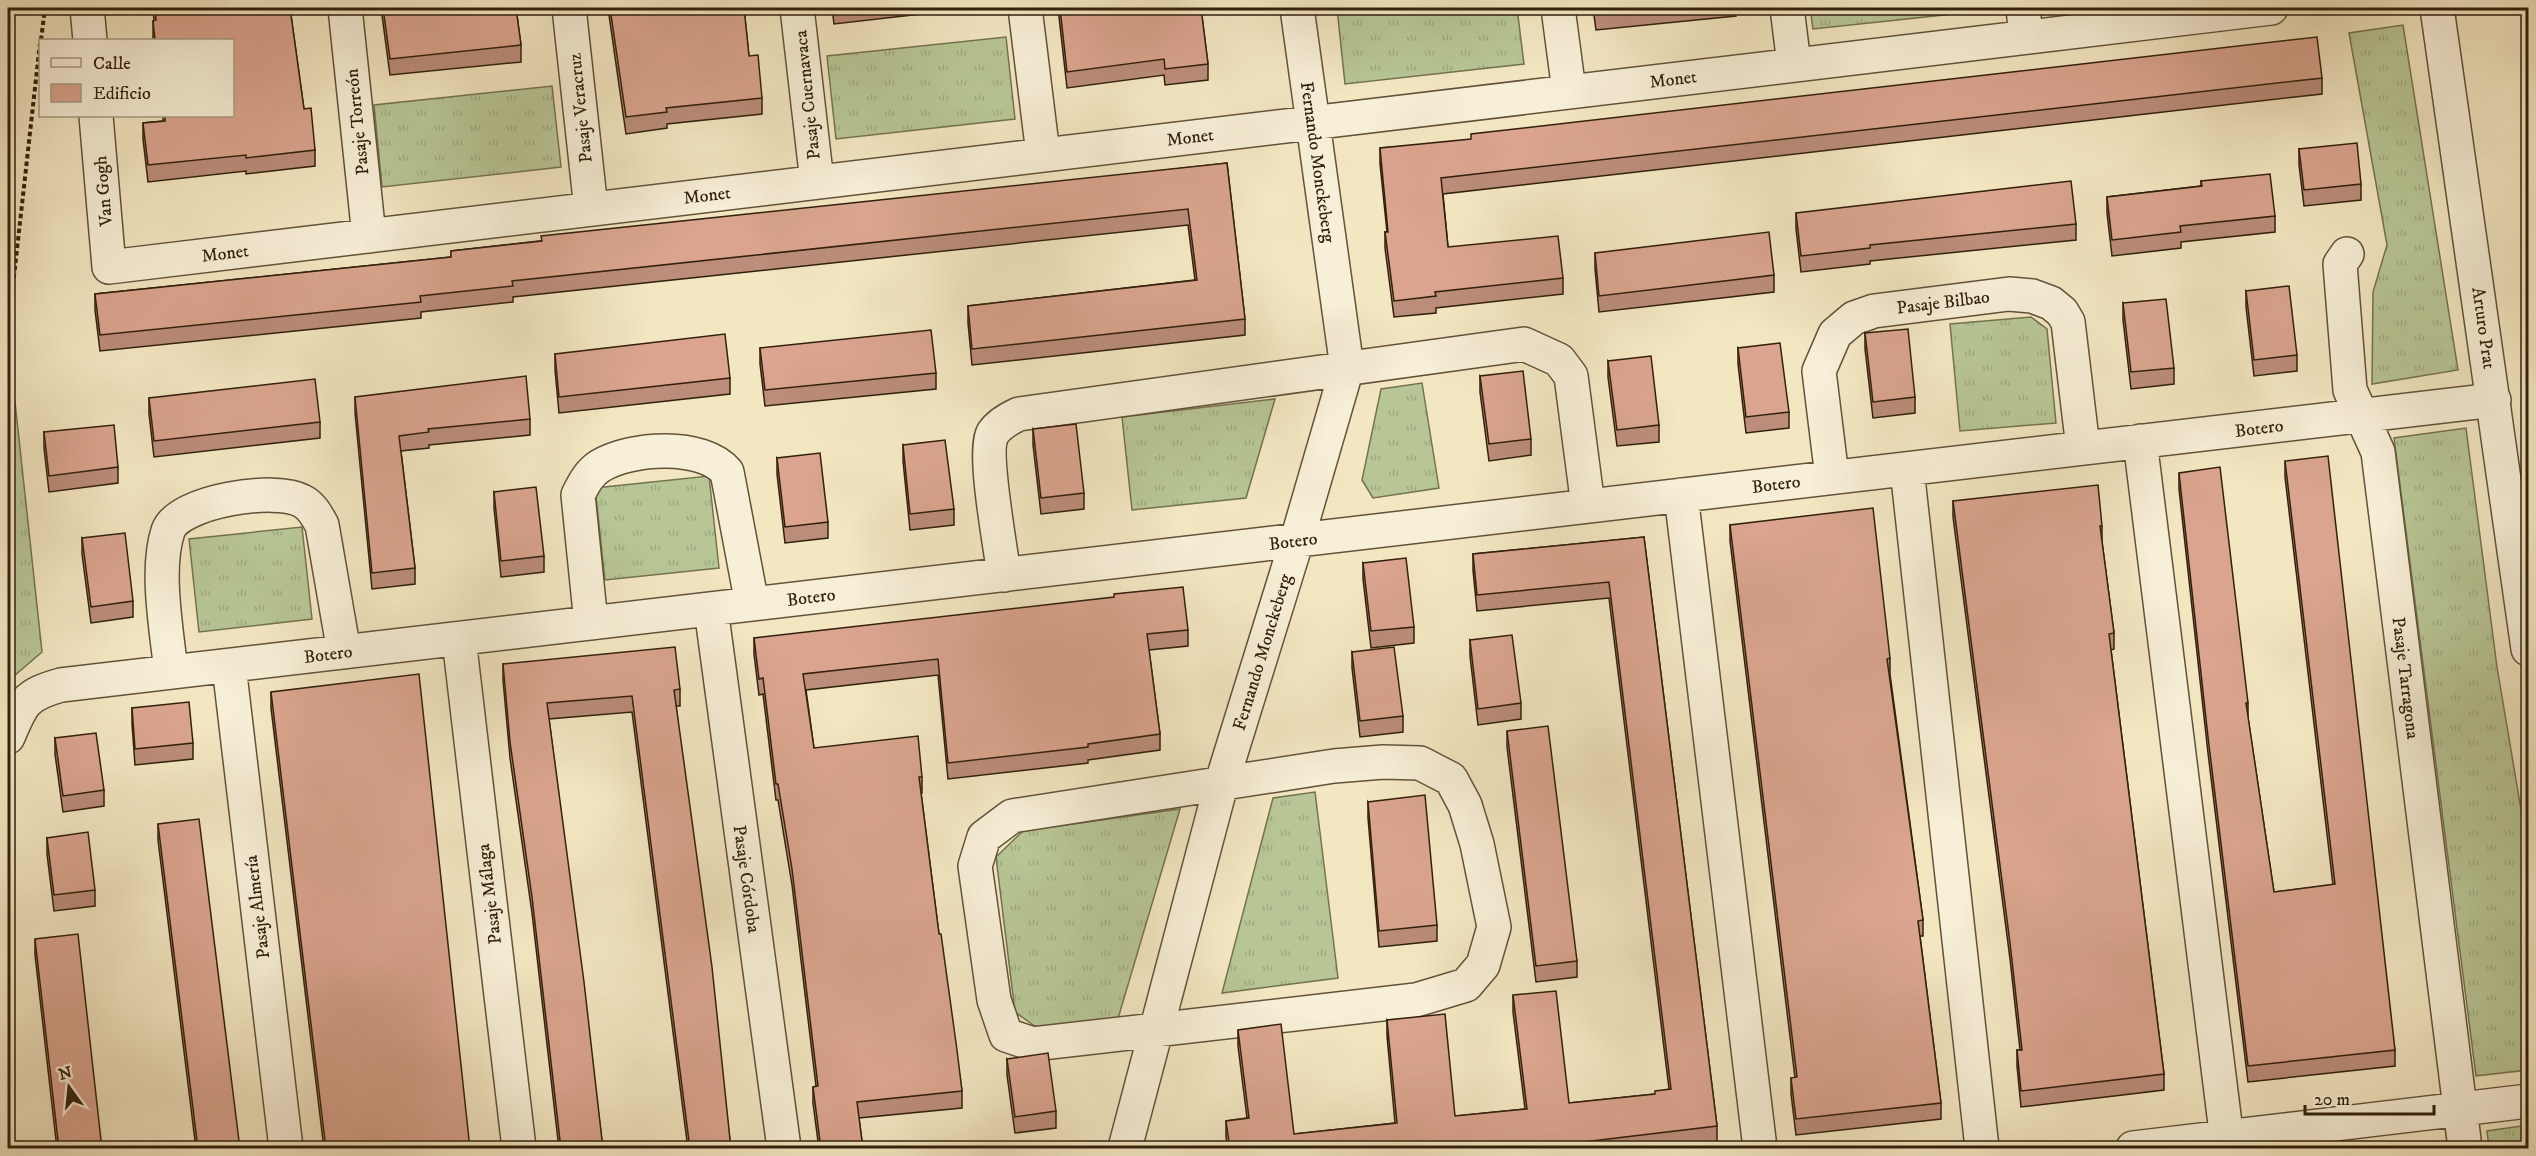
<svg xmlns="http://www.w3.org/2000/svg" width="2536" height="1156" font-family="'IM FELL DW Pica',serif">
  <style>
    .grass { fill: url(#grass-tufts); stroke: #747350; stroke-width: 1.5 }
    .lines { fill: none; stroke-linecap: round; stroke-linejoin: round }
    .minor-casing { stroke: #62523a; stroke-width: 36 }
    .tertiary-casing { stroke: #62523a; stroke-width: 36 }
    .path { stroke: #31200c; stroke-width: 4; stroke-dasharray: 4.5 3; stroke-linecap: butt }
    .minor { stroke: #f7efd7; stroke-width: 33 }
    .tertiary { stroke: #f7efd7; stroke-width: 33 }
    .wall { fill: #bb8d7a; stroke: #31200c; stroke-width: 1.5 }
    .building { fill: #daa48e; stroke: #31200c; stroke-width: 1.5 }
    .labels { text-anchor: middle; stroke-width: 4.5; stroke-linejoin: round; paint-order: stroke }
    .street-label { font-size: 18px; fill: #31200c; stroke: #f7efd7 }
  </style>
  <defs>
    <pattern id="grass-tufts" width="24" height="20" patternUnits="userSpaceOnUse" patternTransform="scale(1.5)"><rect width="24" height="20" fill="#b8c695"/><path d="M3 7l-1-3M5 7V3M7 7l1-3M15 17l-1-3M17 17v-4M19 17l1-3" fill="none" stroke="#9faa7f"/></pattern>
  </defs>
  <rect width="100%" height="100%" fill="#f3e7c2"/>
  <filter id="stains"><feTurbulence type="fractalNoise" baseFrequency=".00333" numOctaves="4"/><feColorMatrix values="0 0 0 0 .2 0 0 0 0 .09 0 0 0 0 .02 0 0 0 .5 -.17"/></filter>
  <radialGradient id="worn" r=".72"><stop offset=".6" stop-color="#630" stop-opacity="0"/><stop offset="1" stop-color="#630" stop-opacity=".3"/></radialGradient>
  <path class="grass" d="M1337 8H1517L1524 64 1345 84Z
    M1810 8H1991V10L1813 29Z
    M2403 25 2458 370 2372 384 2373 292 2387 245 2349 33Z
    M1006 37 1015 119 836 139 827 56Z
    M552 86 561 167 382 187 374 105Z
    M2031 317 2047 329 2056 423 1960 431 1950 324Z
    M1422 383 1439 488 1373 498 1362 480 1381 389Z
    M1275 399 1246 498 1132 510 1122 417Z
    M8 402H15L42 652 13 677 8 688Z
    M2466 428 2497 667 2528 851V1070L2476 1076 2394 438Z
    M709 476 719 568 605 580 595 488Z
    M302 527 312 619 199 632 189 539Z
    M1315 792 1338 978 1222 993 1273 798Z
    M1180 809 1117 1022 1036 1027 1015 1012 996 857 1023 831Z
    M2528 1125V1148H2489L2487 1131Z"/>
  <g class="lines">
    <g class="minor-casing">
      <path id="minor" d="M87 8 90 40
        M345 8 369 236
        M569 8 591 209
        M797 8 817 182
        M1025 8 1043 154
        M1558 8 1569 91
        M1787 8 1794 64
        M2023 8 2026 37
        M96 116 109 267 2271 8
        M2347 254 2340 264 2350 390 2378 452 2465 1148
        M2140 441 2228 1148
        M1907 469 1982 1148
        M1832 477 1819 371 1835 334 1854 318 1874 311 2009 294 2032 296 2051 303 2062 312 2068 322 2083 448
        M1681 495 1760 1148
        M1004 575C1001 549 982 451 993 433 999 424 1010 418 1019 414L1524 344 1559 360 1571 376 1588 506
        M711 609 784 1148
        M591 623 578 495C584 483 589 473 600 466 631 447 703 443 727 472L752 604
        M459 639 519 1148
        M229 666 286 1148
        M171 672C167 632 155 570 168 531 178 501 276 486 302 501 312 506 317 516 322 525L344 652
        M8 737C22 703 25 695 61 685L2494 400
        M1383 762 1420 763 1451 779 1465 805 1477 844 1494 927 1483 965 1466 985 1416 1000 1033 1044 1006 1035 994 1000 975 866 984 837 1012 816 1334 766Z
        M1125 1148 1221 785 1297 540 1347 368 1297 8
        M2133 1148 2528 1101"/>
    </g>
    <g class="tertiary-casing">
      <path id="tertiary" d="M2437 8 2528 649"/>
    </g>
    <path class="path" d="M41 40 45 8
      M8 330 40 43"/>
    <use href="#minor" class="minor"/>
    <use href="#tertiary" class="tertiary"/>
  </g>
  <path class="wall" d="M153 8H290L304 109 315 150V166L246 174V171L148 182 143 139V123L163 121V116H232V40H153V21L154 20Z
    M381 8H516L521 45V62L390 75Z
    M608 8H744L749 56 762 98V114L667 124V128L626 134Z
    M832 8H965V9L834 24Z
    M1058 8H1201L1208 64V80L1165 85 1164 75 1067 88Z
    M1593 8H1736V16L1596 30Z
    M2322 78V94L1443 194 1448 247 1563 278V294L1436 308V313L1394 317 1385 248V232H1387L1380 164V148Z
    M2299 149 2361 184V200L2304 206 2299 165Z
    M1227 163 1245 319V335L972 365 968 323V306L1195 280 1188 225 513 297V302L421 312V318L100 351 95 310V294L451 257V251Z
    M2201 181 2275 216V232L2181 242V248L2112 256 2107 213V197L2201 186Z
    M1796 213 2076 224V240L1870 261V264L1801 272 1796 229Z
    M1595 253 1774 275V292L1599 312 1595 269Z
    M2246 291 2297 355V371L2254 376 2246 307Z
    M2123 303 2174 368V384L2131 389 2123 320Z
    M1865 333 1915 397V413L1873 418 1865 349Z
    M760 348 936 373V389L765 406 760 364Z
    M1738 348 1789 412V428L1746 433 1738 364Z
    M555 354 730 378V394L559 413 555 370Z
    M1608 361 1659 425V442L1617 446 1608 377Z
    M1480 376 1531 439V455L1489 461 1480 392Z
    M355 397 530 419V435L429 445V448L401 451 415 568V584L372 589 355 413Z
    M149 398 320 422V438L154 457 149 414Z
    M1033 429 1084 493V509L1041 514 1033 445Z
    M44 432 118 467V483L49 492 44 448Z
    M903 445 954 509V525L910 530 903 461Z
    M777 458 828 522V538L785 543 777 474Z
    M2285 461 2395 1050V1066L2248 1082 2208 753 2179 489V473L2248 703V718L2274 892 2333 885 2285 477Z
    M494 492 544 556V572L501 577 494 508Z
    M1953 501 2102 526V542L2114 633V649L2111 650 2164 1074V1090L2021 1107 2017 1066V1050H2020L2010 959 1953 517Z
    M1730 525 1890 658V674L1923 920V936H1920L1941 1103V1119L1796 1135 1791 1094V1078H1795L1730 541Z
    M1644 537 1717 1126V1142L1662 1149H1228L1226 1137V1121L1247 1118 1238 1046V1030L1294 1134 1395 1123 1387 1036V1020L1455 1116 1525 1109 1513 1012V995L1569 1103 1655 1094 1669 1089 1609 598 1477 611 1473 570V554Z
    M82 538 133 601V617L91 623 82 554Z
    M1363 563 1414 627V643L1371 648 1363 579Z
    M1188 630V646L1149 650 1160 734V750L1088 760V763L948 779 938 675 806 690 814 748 922 777V793H921L939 934 962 1091V1108L859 1118 863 1149H819L813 1103V1087L816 1086 792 885 778 800H776L763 694 759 695 754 654V638Z
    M1470 640 1521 703V719L1478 725 1470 656Z
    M1352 652 1403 716V732L1360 737 1352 668Z
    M503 664 680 689V706H676L731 1149H688L632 712 549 719 603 1149H559L532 913 510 758 503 680Z
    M271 692 470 1149H324L271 708Z
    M132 708 193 743V759L135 765 132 724Z
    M1507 731 1577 961V977L1536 982 1507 747Z
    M55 738 104 790V806L63 812 55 754Z
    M1368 802 1437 925V941L1379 947 1368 818Z
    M158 824 240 1149H196L158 840Z
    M47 838 95 890V906L54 911 47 854Z
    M35 939 102 1149H57L35 955Z
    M1007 1059 1056 1111V1128L1015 1133 1007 1075Z"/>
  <path class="building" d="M155 8H290L304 109 311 108 315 150 246 158V155L148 165 143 123 165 121V116H232V40H155L153 21 156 20Z
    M383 8H516L521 45 390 59Z
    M610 8H744L749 56 758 55 762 98 666 108 667 112 626 117Z
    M1060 8H1201L1208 64 1165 69 1164 59 1067 72Z
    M1595 8H1662L1596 14Z
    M2317 37 2322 78 1441 178 1448 247 1558 236 1563 278 1435 292 1436 296 1394 301 1385 232H1388L1380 148 1471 139V134Z
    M2357 143 2361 184 2304 190 2299 149Z
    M1227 163 1245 319 972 349 968 306 1197 280 1188 209 512 281 513 286 420 296 421 302 100 335 95 294 451 257V251L542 241 541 236Z
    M2270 174 2275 216 2180 226 2181 232 2112 240 2107 197 2202 186 2201 181Z
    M2071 181 2076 224 1870 245V248L1801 256 1796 213Z
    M1769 232 1774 275 1599 296 1595 253Z
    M2289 286 2297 355 2254 360 2246 291Z
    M2166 299 2174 368 2131 372 2123 303Z
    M1908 329 1915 397 1873 402 1865 333Z
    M931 330 936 373 765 390 760 348Z
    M725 334 730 378 559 397 555 354Z
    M1780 343 1789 412 1746 417 1738 348Z
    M1651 356 1659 425 1617 430 1608 361Z
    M1523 371 1531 439 1489 444 1480 376Z
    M526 376 530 419 428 429 429 432 399 436 415 568 372 573 355 397Z
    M315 379 320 422 154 441 149 398Z
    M1076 424 1084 493 1041 498 1033 429Z
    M114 425 118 467 49 476 44 432Z
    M945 440 954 509 910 514 903 445Z
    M820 453 828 522 785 527 777 458Z
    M2328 456 2395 1050 2248 1066 2208 737 2179 473 2220 467 2248 703H2246L2274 892 2335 884 2285 461Z
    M2098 485 2102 526H2100L2114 633 2109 634 2164 1074 2021 1091 2017 1050H2022L2010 943 1953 501Z
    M536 487 544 556 501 561 494 492Z
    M1873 508 1890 658 1887 659 1923 920 1918 921 1941 1103 1796 1119 1791 1078 1797 1077 1730 525Z
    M125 533 133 601 91 607 82 538Z
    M1644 537 1717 1126 1523 1149H1230L1226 1121 1249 1118 1238 1030 1281 1024 1294 1134 1397 1123 1387 1020 1445 1014 1455 1116 1527 1109 1513 995 1556 991 1569 1103 1655 1094V1091L1671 1089 1609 582 1477 595 1473 554Z
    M1406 558 1414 627 1371 631 1363 563Z
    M1183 587 1188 630 1147 634 1160 734 1088 744V747L948 763 938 659 803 674 814 748 918 736 922 777H919L939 934H941L957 1050 962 1091 857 1102 863 1149H821L813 1087 818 1086 792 869 778 784H776L763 678 759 679 754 638 1114 597V594Z
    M1512 635 1521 703 1478 709 1470 640Z
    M675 647 680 689 674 690 712 967 731 1149H690L632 696 547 703 584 982 603 1149H561L532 897 510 742 503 664Z
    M1394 647 1403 716 1360 721 1352 652Z
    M419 674 470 1149H326L271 692Z
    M189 702 193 743 135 749 132 708Z
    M1548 726 1577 961 1536 966 1507 731Z
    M96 733 104 790 63 796 55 738Z
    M1425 795 1437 925 1379 931 1368 802Z
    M199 819 240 1149H198L158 824Z
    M88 832 95 890 54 895 47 838Z
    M78 934 102 1149H59L35 939Z
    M1048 1053 1056 1111 1015 1117 1007 1059Z"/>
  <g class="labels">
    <g class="street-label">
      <text transform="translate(1673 79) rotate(-7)" y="6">Monet</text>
      <text transform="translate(807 95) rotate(-96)" y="6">Pasaje Cuernavaca</text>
      <text transform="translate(580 108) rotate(-96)" y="6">Pasaje Veracruz</text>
      <text transform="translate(357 122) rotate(-96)" y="6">Pasaje Torreón</text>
      <text transform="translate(1190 137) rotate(-7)" y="6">Monet</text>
      <text transform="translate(1318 162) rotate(82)" y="6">Fernando Monckeberg</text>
      <text transform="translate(103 191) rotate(-95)" y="6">Van Gogh</text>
      <text transform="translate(707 195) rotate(-7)" y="6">Monet</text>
      <text transform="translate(225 253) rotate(-7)" y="6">Monet</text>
      <text transform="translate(1943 302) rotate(-7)" y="6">Pasaje Bilbao</text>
      <text transform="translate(2484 328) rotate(82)" y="6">Arturo Prat</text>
      <text transform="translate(2259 428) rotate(-7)" y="6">Botero</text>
      <text transform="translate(1776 484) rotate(-7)" y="6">Botero</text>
      <text transform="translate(1293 541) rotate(-7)" y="6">Botero</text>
      <text transform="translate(811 597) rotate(-7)" y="6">Botero</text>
      <text transform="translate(1262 652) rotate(-73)" y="6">Fernando Monckeberg</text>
      <text transform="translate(328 654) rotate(-7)" y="6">Botero</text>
      <text transform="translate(2406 678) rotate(83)" y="6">Pasaje Tarragona</text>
      <text transform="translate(747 879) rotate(82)" y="6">Pasaje Córdoba</text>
      <text transform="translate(489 894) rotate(-97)" y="6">Pasaje Málaga</text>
      <text transform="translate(257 907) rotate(-97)" y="6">Pasaje Almería</text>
    </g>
  </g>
  <rect width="2536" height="1156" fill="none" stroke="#f3e7c2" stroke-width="30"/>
  <rect x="9" y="9" width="2518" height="1138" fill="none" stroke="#31200c" stroke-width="3"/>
  <rect x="15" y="15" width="2506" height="1126" fill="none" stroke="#31200c" stroke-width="1.5"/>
  <rect x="39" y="39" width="195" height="78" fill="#f7efd7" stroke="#a89c86" stroke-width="1.5"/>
  <rect x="51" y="58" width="30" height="9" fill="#f7efd7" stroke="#a89c86" stroke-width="1.5"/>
  <text x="93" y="69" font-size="18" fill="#31200c">Calle</text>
  <rect x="51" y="84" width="30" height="18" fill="#daa48e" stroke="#a89c86" stroke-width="1.5"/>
  <text x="93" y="99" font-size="18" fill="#31200c">Edificio</text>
  <g transform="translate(69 1087) rotate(345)" stroke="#f7efd7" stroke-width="4.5" paint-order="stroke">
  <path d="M0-4.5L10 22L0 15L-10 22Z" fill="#31200c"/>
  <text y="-9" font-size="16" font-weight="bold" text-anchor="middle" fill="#31200c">N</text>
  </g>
  <path d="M2305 1105v9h129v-9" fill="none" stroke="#31200c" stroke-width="3"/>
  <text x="2314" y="1105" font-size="18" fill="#31200c" stroke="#f7efd7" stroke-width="4.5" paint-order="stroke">20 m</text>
  <rect width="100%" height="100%" filter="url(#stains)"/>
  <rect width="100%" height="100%" fill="url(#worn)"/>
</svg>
